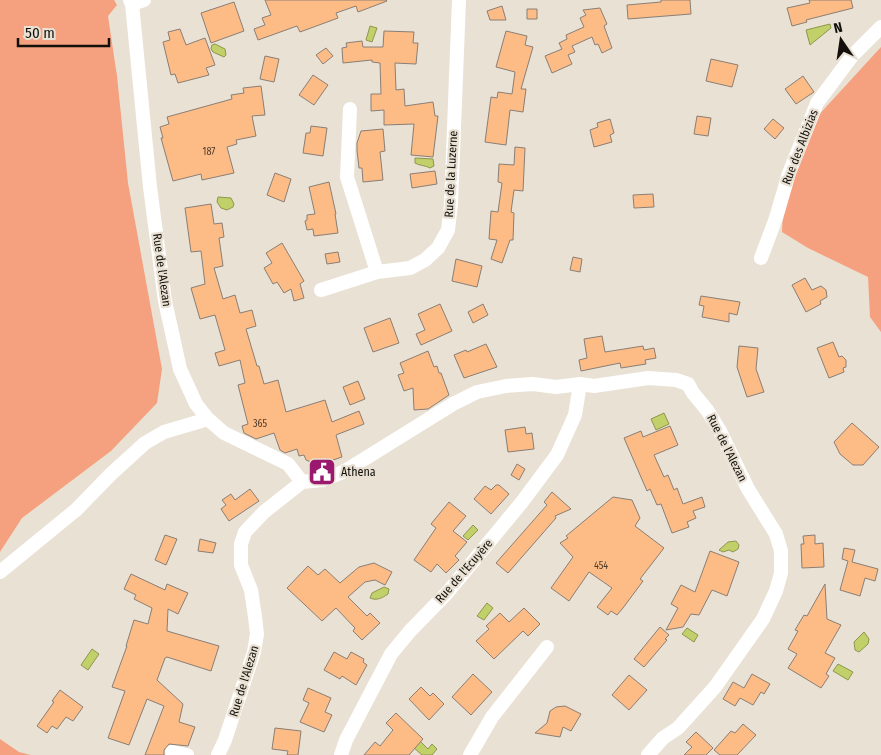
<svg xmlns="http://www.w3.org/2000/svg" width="881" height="755" font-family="'Fira Sans Condensed',sans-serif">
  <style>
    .green { fill: #f5a07f }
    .water { fill: #c2d06a; stroke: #8e964e }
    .building { fill: #fdbc86; stroke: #8a7e75 }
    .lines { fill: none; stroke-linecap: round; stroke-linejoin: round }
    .minor { stroke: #fff; stroke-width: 14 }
    .labels { text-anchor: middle; stroke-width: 4.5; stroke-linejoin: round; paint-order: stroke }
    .number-label { font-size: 10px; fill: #4e3b2a }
    .street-label { font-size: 12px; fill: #13100c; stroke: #e9e1d3 }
    .poi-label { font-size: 12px; fill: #13100c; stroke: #e9e1d3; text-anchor: start }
  </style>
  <rect width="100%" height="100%" fill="#e9e1d3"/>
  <path class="green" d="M0 0H114L117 5 108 16 117 76 128 183 162 369 157 403 111 451 22 518 0 552Z
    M881 47V332L870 317 868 277 808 248 782 232 783 209 815 119Z
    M0 739 19 752 31 755H0Z"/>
  <path class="water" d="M830 24 831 28 810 45 806 30Z
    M370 26 377 28 372 42 366 40Z
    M215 44 225 49 226 55 224 57 213 52 211 49 212 45Z
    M415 158 433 159 434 166 430 168C425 165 420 166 415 163Z
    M218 197 231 198 234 204 233 207 227 210 221 208 217 202Z
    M664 413 669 424 656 430 651 419Z
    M473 525 478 530 468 540 463 536Z
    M736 541 739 545 738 549 733 552 729 550 723 552 719 550 728 542Z
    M384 587 389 589 388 594C382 598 377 601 370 598L372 593Z
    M487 603 493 608 484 620 477 616Z
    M687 628 698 635 694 642 682 634Z
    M864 632 869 639 868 644 859 652 855 650 854 642Z
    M92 649 99 654 88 670 81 665Z
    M838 664 853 672 848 680 833 671Z
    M419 740 428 749 432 744 437 749 432 755H422L413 747Z"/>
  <path class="building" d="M265 0H386L387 1 358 12 356 6 336 13 338 18 300 32 297 26 258 40 254 29 265 25 262 18 271 15Z
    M661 0H690L691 14 628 19 627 5 661 2Z
    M809 0H851L853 8 806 20 807 22 792 26 787 8 810 3Z
    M234 2 244 31 211 43 201 13Z
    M502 6 506 20H490L487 11Z
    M600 8 607 24 604 26 612 48 602 53 598 44 595 45 592 37 572 46 575 52 568 55 572 64 552 73 545 56 562 49 559 43 567 39 566 35 584 27 580 18 586 15 583 10Z
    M527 9H537V19H527Z
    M180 29 186 45 205 38 215 65 206 68 209 75 178 83 175 74 171 75 163 42 170 40 168 32Z
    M384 31 414 32 413 43H418L416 64 395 63 396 90 404 89 405 106 433 102 435 116H438L433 157 411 155 414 124 384 125V110L371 111V94H381L380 63 372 62V60L343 63 342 48 347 47 346 43 362 41 363 47H383Z
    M506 31 527 36 525 45 533 47 521 89H526L523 112 510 110 506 145 485 142 491 97 497 98 498 92 512 94 515 72 496 67Z
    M326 48 333 56 323 64 316 55Z
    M265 56 279 59 274 82 260 79Z
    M711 59 738 65 732 87 706 81Z
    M313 75 328 85 314 105 299 95Z
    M803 76 814 92 796 104 785 89Z
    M261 86 265 115 252 116 256 136 236 140 237 144 227 147 234 173 202 180 201 174 173 181 161 138H163L160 127 169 124 167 117 232 99 231 95 244 93 243 88Z
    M697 116 711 118 708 136 694 134Z
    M610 119 614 133 610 135 612 142 594 147 590 130 598 127 597 123Z
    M773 119 784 128 775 139 764 129Z
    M311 126 327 128 323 156 303 153 306 133H310Z
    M383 129 385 151 380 152 383 180 363 182 362 168H359L357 150V143L361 131Z
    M515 147 525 148 523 191 514 190 511 212 514 213 513 240H510L502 263 491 259 497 240 489 239 491 211 498 212 502 183 498 182 499 164 514 165Z
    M435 171 437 184 412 188 410 174Z
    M275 173 291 179 284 202 267 195Z
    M329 182 336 214H335L338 233 314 236 313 229 307 230 305 221 307 220V215L315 214 309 187Z
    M653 194 654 207 634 208 633 195Z
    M211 204 214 224 222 223 224 237 219 238 223 266 214 268 223 299 235 295 240 313 252 310 256 326 246 329 257 366H259L264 384 278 380 286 412 325 400 332 422 359 411 364 424 336 435 342 457 318 465 306 460 304 455 299 456 297 449 285 453 280 450 274 433 256 439 244 433 242 426 248 424 238 385 245 383 240 360 219 366 215 353 225 350 215 315 200 319 191 288 205 284 201 251 191 252 185 208Z
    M282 243 304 281 300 284 304 298 294 301 291 289 284 293 277 282 273 284 264 268 272 263 266 253Z
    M338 252 340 262 327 264 325 254Z
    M573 257 582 259 580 272 570 270Z
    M456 259 482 266 477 287 452 281Z
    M805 278 812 290 821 286 826 290 827 297 820 301 821 304 806 312 792 285Z
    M701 296 740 302 737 315 729 313V322L702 317 704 306 699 305Z
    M440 304 452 331 421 345 416 334 425 330 418 314Z
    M483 304 488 315 473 323 468 312Z
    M390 318 399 343 373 352 364 328Z
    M602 336 605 352 643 346 644 350 654 348 656 358 645 360 646 364 621 368 620 363 581 371 579 360 587 358 584 339Z
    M833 342 839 357 842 356 846 360V367L843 368 844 372 829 378 817 348Z
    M486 344 497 367 464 378 454 355 466 350 467 352Z
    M739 346 758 348 756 369 764 392 747 397 737 367Z
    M428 351 434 367 437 366 439 373H441L449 395 428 409 414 410 413 388 404 391 398 375 404 373 400 363Z
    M358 381 365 399 350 405 343 387Z
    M852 423 879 447 863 465H853L840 454 834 442Z
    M670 426 678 445 654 455 664 477 668 475 674 490 677 488 683 504 702 497 705 507 693 511 696 518 687 522 689 527 672 533 661 504 657 505 650 489 647 491 624 438 641 431 643 437Z
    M525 427 526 434 532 433 534 449 508 452 505 430Z
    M517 464 525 469 519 480 511 475Z
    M496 485H499L509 494 491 514 474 499 485 486 491 490Z
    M250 489 259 501 229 521 221 509 226 505 222 500 231 494 235 500Z
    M552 492 571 509 555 516 556 518 508 573 496 563 547 505 544 502Z
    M613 497 632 500 640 518 635 526 664 548 640 579 643 581 623 608 617 615 611 611 608 615 597 607 612 588 589 572 569 601 551 588 573 557 560 543 568 538 566 536Z
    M449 502 466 516 453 531 467 542 455 556 459 560 446 573 437 564 431 572 414 560 436 528 431 524Z
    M165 535 177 539 166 565 155 560Z
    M815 535V544L823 543 824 567 802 568 801 544H804L803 536Z
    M200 539 216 543 213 553 198 551Z
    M844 548 855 550 852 562 878 569 875 581 865 578 860 596 840 590 848 561 842 559Z
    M710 551 739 562 727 596 712 590 699 615 691 614 683 627 666 630 678 608 671 604 681 585 695 592Z
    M374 563 392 572 385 585 375 580 365 582 348 597 367 616 370 613 380 623 362 640 353 631 355 628 336 608 322 621 287 588 308 566 318 575 325 569 340 583 359 567Z
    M131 574 165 590 167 584 188 593 178 614 168 609 167 631 219 646 211 671 167 657 165 658 157 680 183 704 179 722 195 727 188 746 169 744 164 750V755H145L164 706 147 699 129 745 108 738 125 691 112 687 127 646H126L134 620 148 624 152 608 134 599 136 595 124 589Z
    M825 584 827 619 841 625 825 653 835 658 826 674 829 676 821 688 788 668 797 654 788 649 798 631 795 630 804 615 807 616Z
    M524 608 540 624 528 636 523 631 494 659 476 641 489 629 486 626 500 613 509 622Z
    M660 627 669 635 665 639 667 640 644 667 634 659Z
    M334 652 347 659 351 652 364 659 363 662 367 665 356 685 342 676 340 679 324 670Z
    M473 674 492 692 471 715 452 697Z
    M752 674 770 684 764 694 761 692 753 705 740 698 735 706 723 699 733 682 744 688Z
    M629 675 647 690 629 710 612 695Z
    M421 687 430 696 433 693 444 704 429 720 409 699Z
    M308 688 331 698 325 712 332 715 324 732 300 722 309 703 303 700Z
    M60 690 83 707 73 721 66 717 57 729 52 726 47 733 37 726 54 702 52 701Z
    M565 706 581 714 571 731 563 727 560 737 535 733 547 723 550 711 556 707Z
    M396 713 423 739 409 755H364L375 742 380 746 393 730 386 723Z
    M743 724 756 735 737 755H720L714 750 731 731 735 733Z
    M275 728 301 731 298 755H287L288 751 272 749Z
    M696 732 713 748 706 755H684L692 747 686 742Z"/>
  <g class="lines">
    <path class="minor" d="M130 0 132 4 150 187 165 301 180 369 196 404 208 419 224 433 288 464 302 482
      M132 4 144 0
      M350 109 347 177 377 272
      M761 258 776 218 789 173 817 103 852 56 881 27
      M321 290 377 272 410 268 425 260 438 248 448 230 451 204 459 0
      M0 572 77 509 111 474 145 443 164 432 208 419
      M172 752 187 755
      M218 755 225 740 254 652 257 634 255 617 251 590 241 565V544L245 532 264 512 302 482 323 480 345 471 453 404 477 392 506 386 533 384 556 387 580 384 594 386 648 378 676 380 688 384 693 393 707 410 720 431 748 489 776 534 781 551V573L776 591 763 619 715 687 678 728 663 738 648 755
      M341 755 346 740 391 654 410 631 447 593 522 502 557 455 575 415 580 384
      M470 755 492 717 547 647"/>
  </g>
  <defs>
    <g id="civic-square" transform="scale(1.4375)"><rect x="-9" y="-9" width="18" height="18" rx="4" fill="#9a186e" stroke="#e9e1d3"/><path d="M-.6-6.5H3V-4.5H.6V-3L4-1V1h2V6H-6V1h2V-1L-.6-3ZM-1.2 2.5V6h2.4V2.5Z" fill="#fff"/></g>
  </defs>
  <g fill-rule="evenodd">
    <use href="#civic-square" x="322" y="472"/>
  </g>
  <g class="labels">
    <g class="number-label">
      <text x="209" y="155">187</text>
      <text x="260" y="427">365</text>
      <text x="601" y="569">454</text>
    </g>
    <g class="street-label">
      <text transform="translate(800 147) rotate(-69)" y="4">Rue des Albizias</text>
      <text transform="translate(451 174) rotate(-87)" y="4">Rue de la Luzerne</text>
      <text transform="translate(162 270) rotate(82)" y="4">Rue de l'Alezan</text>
      <text transform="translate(727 448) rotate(63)" y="4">Rue de l'Alezan</text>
      <text transform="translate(464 571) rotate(-49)" y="4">Rue de l'Ecuyère</text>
      <text transform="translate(244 681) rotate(-73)" y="4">Rue de l'Alezan</text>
    </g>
    <g class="poi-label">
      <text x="341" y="476">Athena</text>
    </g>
  </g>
  <g transform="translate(841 40) rotate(347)" stroke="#e9e1d3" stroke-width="4" paint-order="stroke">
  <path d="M0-4L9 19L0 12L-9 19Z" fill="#13100c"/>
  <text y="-8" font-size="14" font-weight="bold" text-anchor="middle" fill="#13100c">N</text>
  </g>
  <path d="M18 38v8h91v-8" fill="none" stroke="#13100c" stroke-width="2.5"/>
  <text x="25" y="38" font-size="15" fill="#13100c" stroke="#e9e1d3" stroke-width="4" paint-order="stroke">50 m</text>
</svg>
